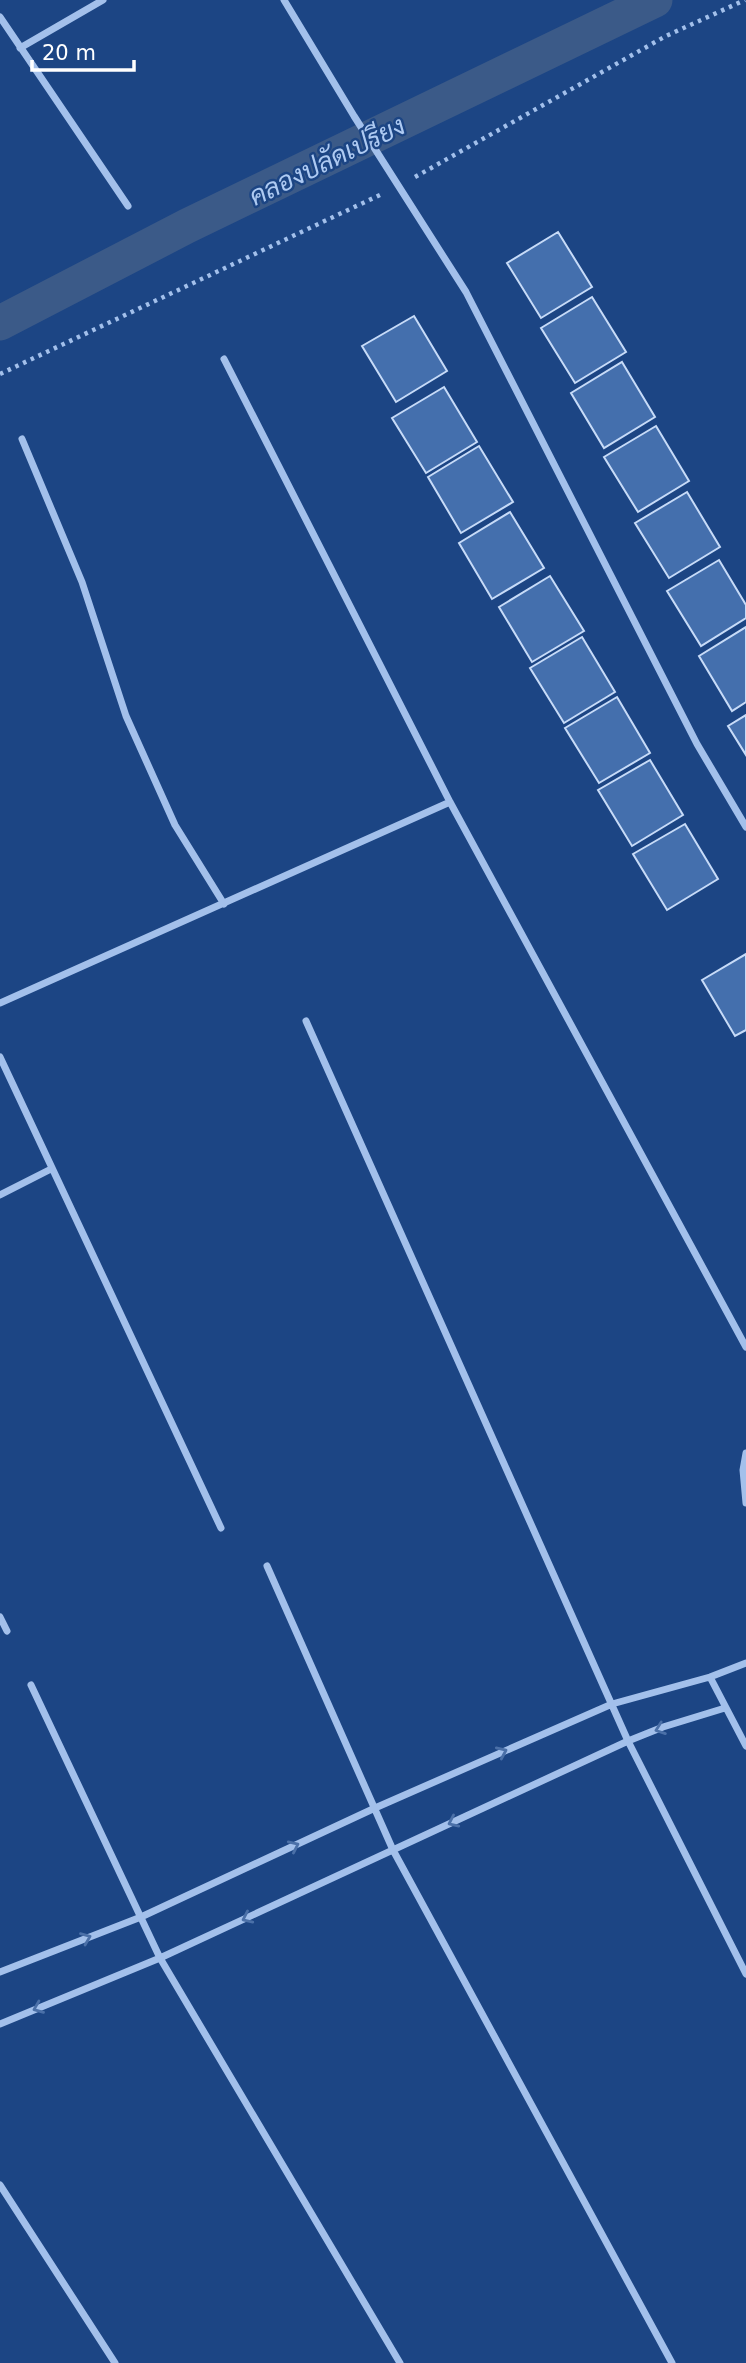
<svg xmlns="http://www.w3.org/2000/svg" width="746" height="2363" font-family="'DejaVu Sans',Sarabun,sans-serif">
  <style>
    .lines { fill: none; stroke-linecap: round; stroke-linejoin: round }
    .canal { stroke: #3b5a88; stroke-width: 35 }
    .building { fill: #446fad; stroke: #c7dbf8; stroke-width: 2 }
    .path { stroke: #a3c0eb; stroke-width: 4.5; stroke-dasharray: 3.5 5; stroke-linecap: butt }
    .street { stroke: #a3c0eb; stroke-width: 7 }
    .oneway { stroke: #4b70a8 }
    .labels { text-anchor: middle; stroke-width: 5; stroke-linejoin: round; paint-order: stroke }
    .water-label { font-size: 26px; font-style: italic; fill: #aecaf2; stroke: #1c4584 }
  </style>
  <rect width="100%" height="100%" fill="#1c4584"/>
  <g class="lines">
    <path class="canal" d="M0 323 187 226 655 0"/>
  </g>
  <path class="building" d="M558 232 592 287 541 318 507 263Z
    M592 297 626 352 575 383 541 328Z
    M414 316 447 371 396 402 362 346Z
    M622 362 655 417 604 448 571 393Z
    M444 387 477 442 426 473 392 418Z
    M656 426 689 481 638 512 604 457Z
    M479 446 513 502 461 533 428 477Z
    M687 492 720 547 669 578 635 523Z
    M510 512 544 568 492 599 459 543Z
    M719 560 746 605V618L701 646 667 591Z
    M550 576 584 631 532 662 499 607Z
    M746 627V702L732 711 699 656Z
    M582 637 615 692 564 723 530 668Z
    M617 697 650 753 599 783 565 728Z
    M746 715V755L728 726Z
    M650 760 683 815 632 846 598 790Z
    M685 824 718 879 667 910 633 854Z
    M746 954V1030L735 1036 702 980Z"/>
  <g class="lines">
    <path class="path" d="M415 177 666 36 745 0
      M0 374 382 194"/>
    <path class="street" d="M284 0 354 116 466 292 697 744 746 827
      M0 17 128 206
      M20 48 103 0
      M224 359 450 802 746 1347
      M22 439 82 582 126 716 175 825 224 904
      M0 1003 450 802
      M306 1021 628 1741 746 1974
      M0 1057 221 1528
      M0 1195 51 1169
      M746 1453 743 1470 746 1503
      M267 1566 393 1850 672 2363
      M0 1617 7 1631
      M710 1677 746 1746
      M31 1685 160 1958 400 2363
      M0 1972 141 1917 375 1808 612 1704 710 1677 746 1663
      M0 2024 160 1958 628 1741 663 1727 725 1708
      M0 2185 115 2363"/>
  </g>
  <defs><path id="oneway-chevron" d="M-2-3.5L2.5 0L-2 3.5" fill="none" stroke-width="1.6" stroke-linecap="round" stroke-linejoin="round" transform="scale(1.75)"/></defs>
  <g class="oneway">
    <use href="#oneway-chevron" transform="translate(660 1729) rotate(160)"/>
    <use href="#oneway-chevron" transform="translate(502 1752) rotate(-24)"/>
    <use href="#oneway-chevron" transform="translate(453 1822) rotate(155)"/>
    <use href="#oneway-chevron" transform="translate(294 1846) rotate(-25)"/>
    <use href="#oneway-chevron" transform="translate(247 1918) rotate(155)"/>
    <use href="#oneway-chevron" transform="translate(86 1938) rotate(-22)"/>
    <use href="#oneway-chevron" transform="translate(38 2008) rotate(158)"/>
  </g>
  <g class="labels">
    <g class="water-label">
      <text transform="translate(327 161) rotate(-26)" y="9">คลองปลัดเปรียง</text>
    </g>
  </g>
  <path d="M32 60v10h102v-10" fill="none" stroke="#ffffff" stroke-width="3.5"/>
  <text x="42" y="60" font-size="21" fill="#ffffff" stroke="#1c4584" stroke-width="5" paint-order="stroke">20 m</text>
</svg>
